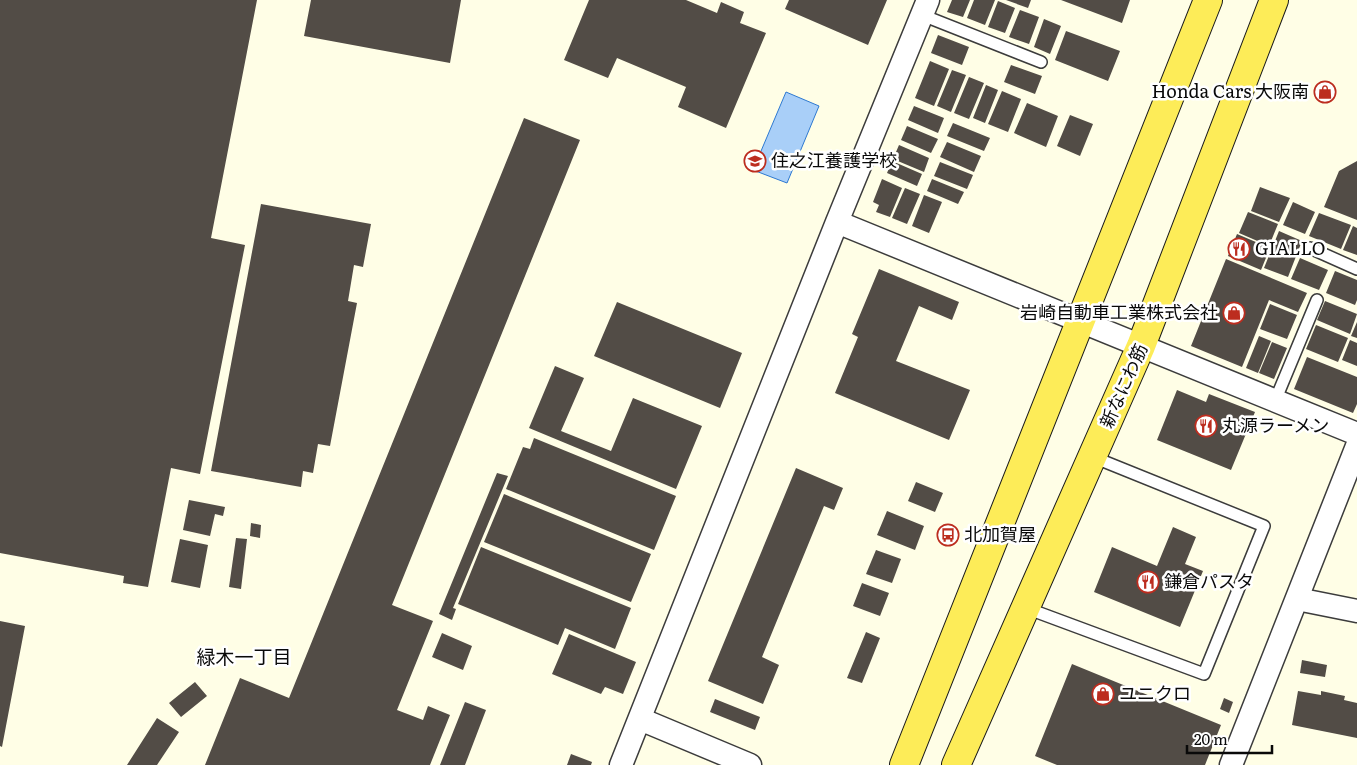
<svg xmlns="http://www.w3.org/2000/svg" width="1357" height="765" font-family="Literata,'Noto Sans JP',serif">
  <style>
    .water { fill: #a9cff8; stroke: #2e79d1 }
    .building { fill: #524c46 }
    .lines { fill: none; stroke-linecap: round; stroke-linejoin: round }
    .service-casing { stroke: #3c3c3c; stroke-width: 14 }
    .minor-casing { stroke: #3c3c3c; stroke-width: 25 }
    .primary-casing { stroke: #1a1a1a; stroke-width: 30 }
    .service { stroke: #fff; stroke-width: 11 }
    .minor { stroke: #fff; stroke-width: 22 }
    .primary { stroke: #fdec58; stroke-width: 28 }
    .labels { text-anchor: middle; stroke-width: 5; stroke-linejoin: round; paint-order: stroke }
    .poi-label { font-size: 18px; fill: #090909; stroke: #fff; text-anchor: start }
    .street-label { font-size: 18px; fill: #090909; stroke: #fff }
    .neighbourhood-label { font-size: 19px; fill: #090909; stroke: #fff }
  </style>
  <rect width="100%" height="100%" fill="#fffee6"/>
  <path class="water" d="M786 92 819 106 787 183 753 170Z"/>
  <path class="building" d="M0 0H257L211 238 245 245 200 474 171 468 148 587 123 583 124 576 0 553Z
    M311 0H461L450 63 304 36Z
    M589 0H686L717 13 721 2 744 12 740 23 766 33 726 128 678 107 686 87 617 58 608 78 564 60Z
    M789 0H887L868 45 785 9Z
    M952 0H970L963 17 947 12Z
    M974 0H995L985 25 967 18Z
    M1006 0H1031L1028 8Z
    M1061 0H1130L1122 23Z
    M998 1 1015 8 1005 33 988 27Z
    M1020 10 1039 17 1029 44 1009 37Z
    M1044 19 1061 26 1050 54 1034 47Z
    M1066 31 1120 51 1108 81 1055 60Z
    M938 35 969 47 962 65 931 53Z
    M930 61 949 69 934 106 915 98Z
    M1011 65 1042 76 1035 94 1004 82Z
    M952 70 966 75 951 112 937 106Z
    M969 77 984 83 969 119 954 113Z
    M986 85 998 90 985 123 973 118Z
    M1002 91 1021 99 1008 132 988 124Z
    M1027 103 1058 116 1046 147 1014 133Z
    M914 106 944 118 938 133 908 120Z
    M1070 115 1093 124 1080 156 1057 146Z
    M524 118 580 140 392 605 433 621 397 710 423 720 428 706 450 715 430 765H205L240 678 289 698Z
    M953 123 990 138 984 151 947 136Z
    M907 126 938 139 931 153 901 140Z
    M947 142 981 156 974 172 940 157Z
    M899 145 929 158 924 172 893 159Z
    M892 161 922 174 917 186 887 173Z
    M1357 161V220L1324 207 1339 171Z
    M940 162 973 175 967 189 934 176Z
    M882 179 902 188 890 217 876 212 879 205 873 202Z
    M932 179 964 192 958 204 927 191Z
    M1260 187 1290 198 1279 222 1251 211Z
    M905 188 920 194 907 224 892 218Z
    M924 195 942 202 929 233 912 226Z
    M1293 202 1315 212 1305 234 1283 225Z
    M261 204 371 224 363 267 354 265 348 301 357 303 330 446 318 444 313 473 303 471 301 487 211 471Z
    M1248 212 1278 224 1269 246 1239 233Z
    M1319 213 1351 225 1341 249 1309 236Z
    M1353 226 1357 228V255L1343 250Z
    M1279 231 1302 241 1288 277 1264 268Z
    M1237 234 1270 248 1261 270 1228 256Z
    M1300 258 1328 270 1319 290 1291 279Z
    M1226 259 1307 293 1298 312 1269 300 1242 367 1191 346Z
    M879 269 959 302 952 320 919 306 896 361 970 390 949 440 835 393 858 337 852 334Z
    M1335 271 1357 280V300L1355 305 1326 293Z
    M1325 301 1357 314 1350 334 1317 320Z
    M617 302 742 353 720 408 594 356Z
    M1270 304 1297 315 1287 339 1260 329Z
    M1357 322V338L1351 336Z
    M1316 325 1348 338 1338 362 1306 349Z
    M1259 336 1271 341 1258 373 1246 368Z
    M1350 340 1357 343V366L1342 360Z
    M1272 342 1287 348 1274 379 1259 373Z
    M1307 357 1357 377V404L1353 413 1294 389Z
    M555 366 584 378 561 431 611 451 633 398 702 426 676 489 529 428Z
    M1177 390 1206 402 1209 394 1255 412 1231 470 1157 440Z
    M534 438 676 496 654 550 506 489 523 447 530 449Z
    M796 468 843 488 834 510 824 506 762 657 779 665 763 704 708 681Z
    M497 473 508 476 453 608 456 609 452 620 439 614Z
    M916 482 943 493 935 512 908 501Z
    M504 494 651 554 631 602 484 542Z
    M189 500 225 507 223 516 215 514 210 536 183 530Z
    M887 511 924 526 915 550 877 535Z
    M251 523 261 525 260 538 250 536Z
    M1173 527 1196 537 1185 564 1203 571 1180 627 1094 592 1112 547 1157 566Z
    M236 538 247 539 241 589 229 587Z
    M180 539 208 545 200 588 171 582Z
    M481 547 631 608 615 649 565 628 558 645 458 604Z
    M876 550 901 559 892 583 866 574Z
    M862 583 889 593 880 616 853 606Z
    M0 621 25 626 2 747 0 746Z
    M866 632 880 638 862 683 847 678Z
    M442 633 472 646 463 670 432 657Z
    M569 634 636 662 623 694 605 687 601 694 552 674Z
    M1302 660 1327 665 1325 677 1300 673Z
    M1072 664 1221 725 1205 765H1057L1035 756Z
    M195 682 207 696 181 717 169 703Z
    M1298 691 1321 695V691L1345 696 1344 700 1357 703V738L1292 725Z
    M1224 698 1233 702 1229 713 1220 709Z
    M715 699 760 717 755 730 710 712Z
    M465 702 486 710 465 765H440Z
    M157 718 179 732 157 765H127Z
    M571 754 592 762 591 765H567Z"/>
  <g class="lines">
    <g class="service-casing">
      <path id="service" d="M922 15 1041 62
        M1310 248 1357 269
        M1275 401 1317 300
        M1026 608 1204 674 1264 526 1093 457"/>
    </g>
    <g class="minor-casing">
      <path id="minor" d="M837 222 1357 434
        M1297 599 1357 611
        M640 719 750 765
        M621 765 837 222 928 0
        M1231 765 1357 446"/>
    </g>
    <g class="primary-casing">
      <path id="primary" d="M904 765 1208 0
        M956 765 1141 346 1274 0"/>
    </g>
    <use href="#service" class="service"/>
    <use href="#minor" class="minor"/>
    <use href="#primary" class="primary"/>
  </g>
  <defs>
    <g id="shop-ring" transform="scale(1.125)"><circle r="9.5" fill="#fff" stroke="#bc2d1f" stroke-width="1.5"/><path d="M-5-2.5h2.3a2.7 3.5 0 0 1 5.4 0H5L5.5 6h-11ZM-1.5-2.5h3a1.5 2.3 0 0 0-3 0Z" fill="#bc2d1f"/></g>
    <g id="school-ring" transform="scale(1.125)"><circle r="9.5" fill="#fff" stroke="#bc2d1f" stroke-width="1.5"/><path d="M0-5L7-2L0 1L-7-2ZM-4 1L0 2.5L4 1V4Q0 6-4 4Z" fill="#bc2d1f"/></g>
    <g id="restaurant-ring" transform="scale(1.125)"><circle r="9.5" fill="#fff" stroke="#bc2d1f" stroke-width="1.5"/><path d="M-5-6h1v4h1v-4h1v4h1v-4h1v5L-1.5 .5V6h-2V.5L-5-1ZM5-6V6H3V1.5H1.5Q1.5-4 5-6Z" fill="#bc2d1f"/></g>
    <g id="bus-ring" transform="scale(1.125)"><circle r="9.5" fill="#fff" stroke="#bc2d1f" stroke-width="1.5"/><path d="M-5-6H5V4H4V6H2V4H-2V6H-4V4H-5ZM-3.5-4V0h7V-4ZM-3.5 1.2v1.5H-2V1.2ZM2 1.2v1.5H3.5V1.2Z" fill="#bc2d1f"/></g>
  </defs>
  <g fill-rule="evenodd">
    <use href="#shop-ring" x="1325" y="92"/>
    <use href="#school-ring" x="755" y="161"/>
    <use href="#restaurant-ring" x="1239" y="249"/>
    <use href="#shop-ring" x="1234" y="313"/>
    <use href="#restaurant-ring" x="1206" y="426"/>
    <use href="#bus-ring" x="948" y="535"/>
    <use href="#restaurant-ring" x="1148" y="582"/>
    <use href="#shop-ring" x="1103" y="694"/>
  </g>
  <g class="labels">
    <g class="poi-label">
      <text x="1309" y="98" text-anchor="end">Honda Cars 大阪南</text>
      <text x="771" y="167">住之江養護学校</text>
      <text x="1255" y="255">GIALLO</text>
      <text x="1218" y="319" text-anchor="end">岩崎自動車工業株式会社</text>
      <text x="1222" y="432">丸源ラーメン</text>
      <text x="964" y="541">北加賀屋</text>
      <text x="1164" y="588">鎌倉パスタ</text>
      <text x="1119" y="700">ユニクロ</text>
    </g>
    <g class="street-label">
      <text transform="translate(1124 386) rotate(-66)" y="6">新なにわ筋</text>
    </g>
    <g class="neighbourhood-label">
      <text x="244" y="664">緑木一丁目</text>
    </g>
  </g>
  <path d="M1187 745v8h85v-8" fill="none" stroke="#090909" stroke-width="2.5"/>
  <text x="1194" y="745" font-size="15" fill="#090909" stroke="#ffffff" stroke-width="4" paint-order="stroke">20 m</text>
</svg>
